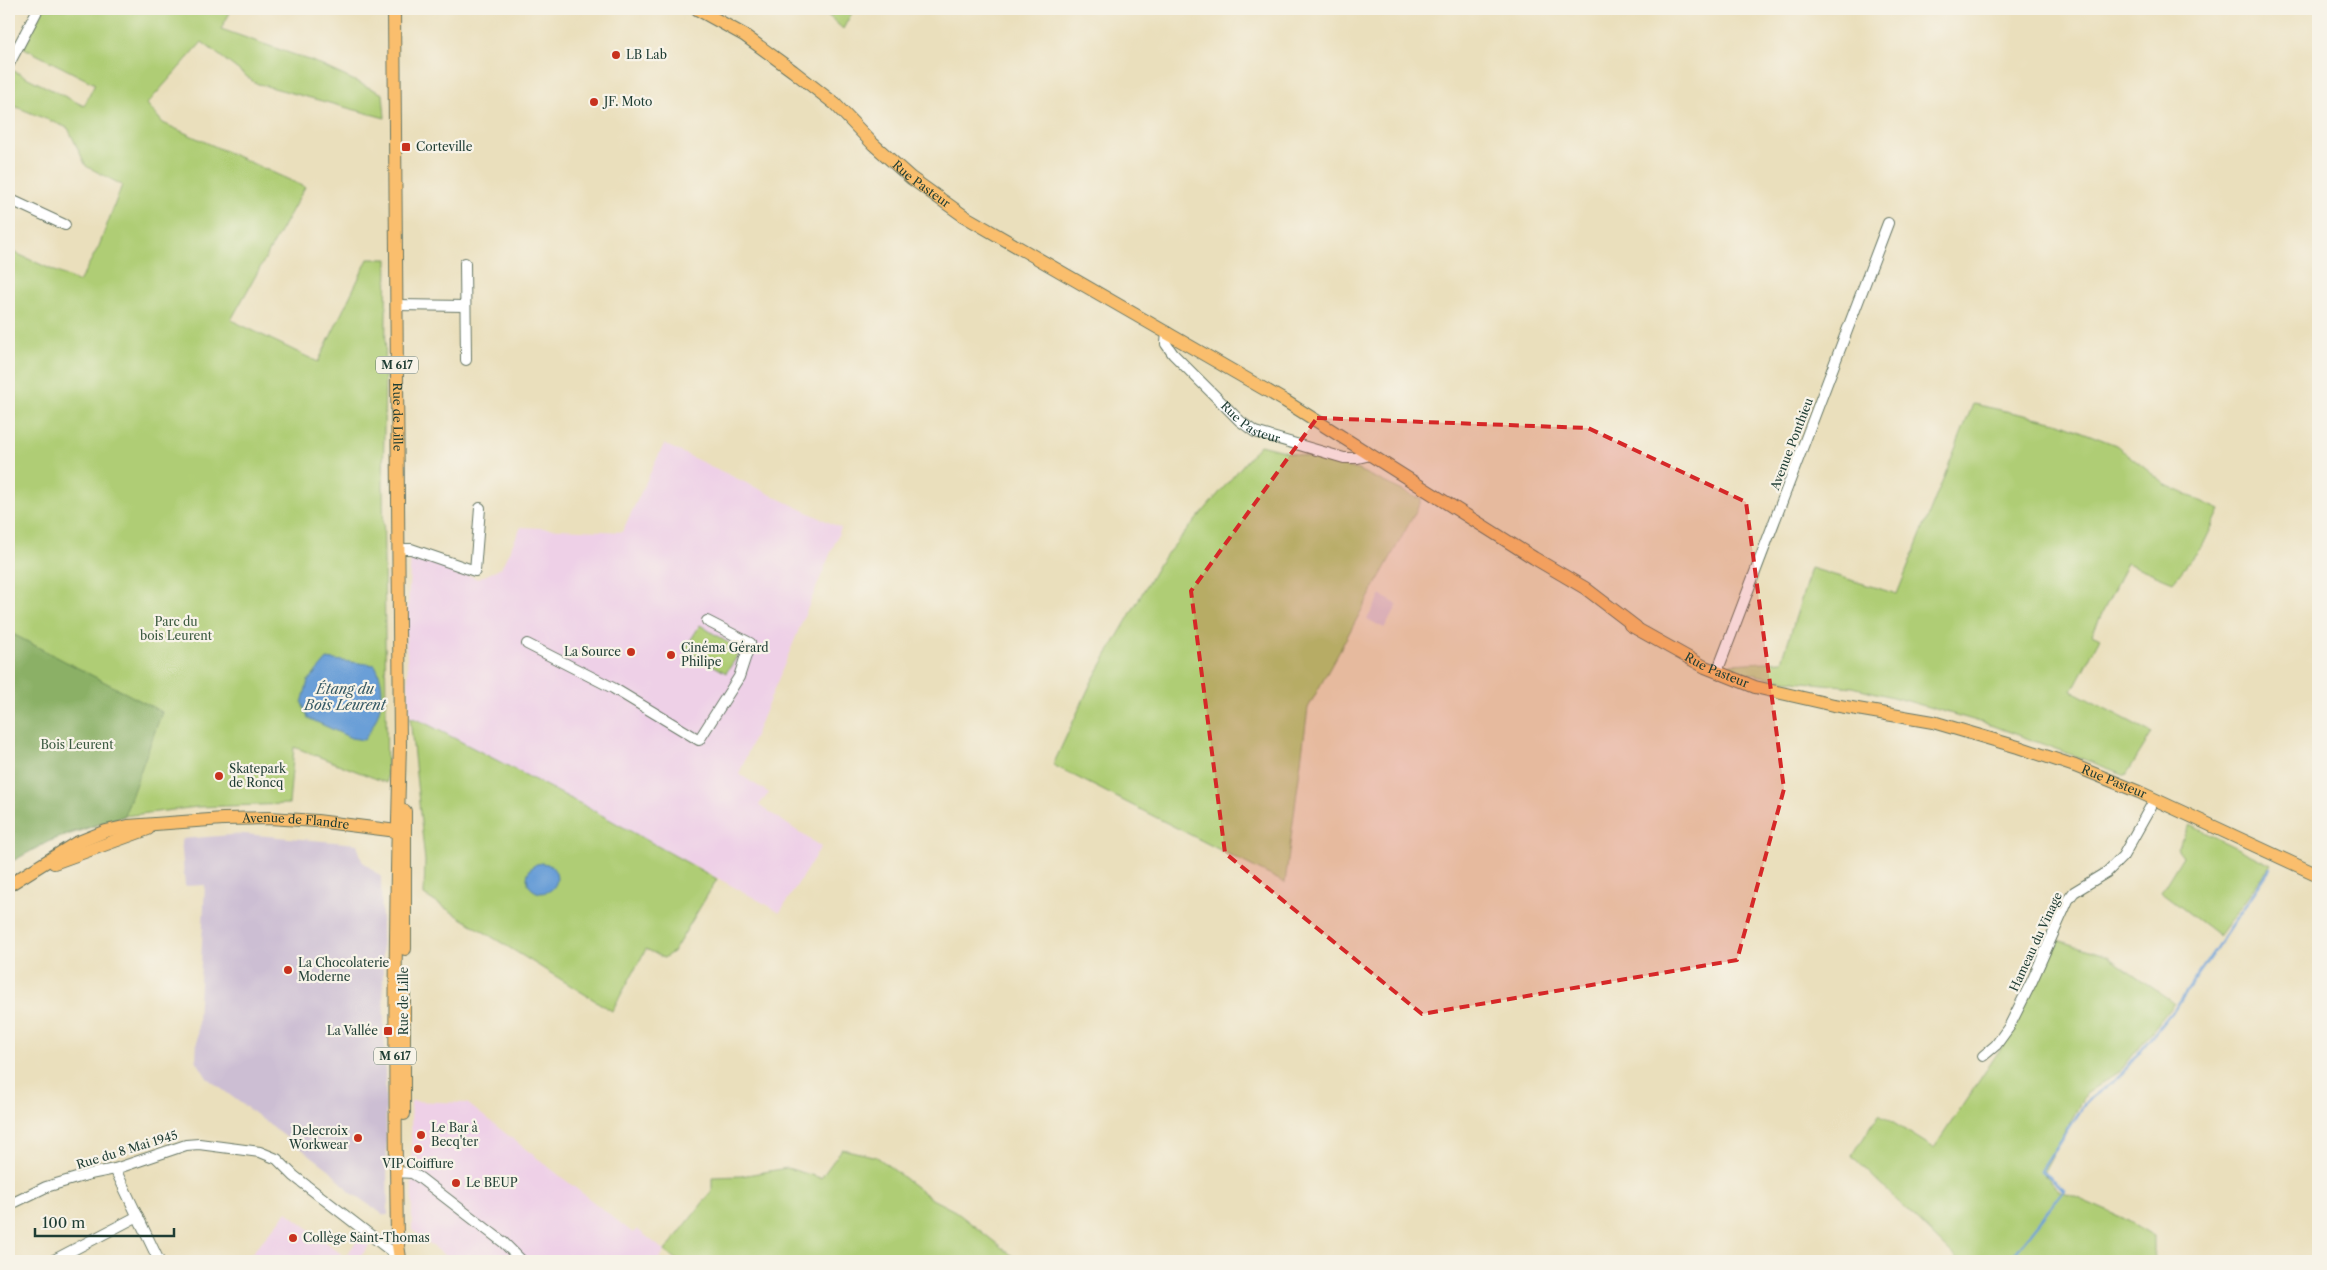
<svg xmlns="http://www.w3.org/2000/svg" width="2327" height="1270" font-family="'Libre Caslon Text',serif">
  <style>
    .built { fill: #eed0e7 }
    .industrial { fill: #ccbed3 }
    .green { fill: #afcd74; stroke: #678554 }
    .forest { fill: #8bb066; stroke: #55764d }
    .water { fill: #6a9fd7; stroke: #446e86 }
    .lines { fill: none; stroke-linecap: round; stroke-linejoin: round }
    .stream { stroke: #6a9fd7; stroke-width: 2.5 }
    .minor-casing { stroke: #667664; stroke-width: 12 }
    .major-casing { stroke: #667664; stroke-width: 14 }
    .minor { stroke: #fff; stroke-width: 10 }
    .major { stroke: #fabe6d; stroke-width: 12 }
    .marked { fill: #d62828; fill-opacity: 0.2; stroke: #d62828; stroke-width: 4; stroke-dasharray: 10 6; stroke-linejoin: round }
    .poi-dot { fill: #c8321e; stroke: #f7f3e8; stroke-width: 2 }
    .labels { text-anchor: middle; stroke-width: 4.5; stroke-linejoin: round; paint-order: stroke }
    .shield { fill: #f7f3e8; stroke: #60746a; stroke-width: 1 }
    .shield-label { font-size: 11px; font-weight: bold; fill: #1f3d34 }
    .poi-label { font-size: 12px; fill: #1f3d34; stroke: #f7f3e8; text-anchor: start }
    .street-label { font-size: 12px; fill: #1f3d34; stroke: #f7f3e8 }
    .park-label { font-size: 12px; fill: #3c5a41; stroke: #f7f3e8 }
    .water-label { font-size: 14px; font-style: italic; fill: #365a65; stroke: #f7f3e8 }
  </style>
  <rect width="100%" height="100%" fill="#f7f3e8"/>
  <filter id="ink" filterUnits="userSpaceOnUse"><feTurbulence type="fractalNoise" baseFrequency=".02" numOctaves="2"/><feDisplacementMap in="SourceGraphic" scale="10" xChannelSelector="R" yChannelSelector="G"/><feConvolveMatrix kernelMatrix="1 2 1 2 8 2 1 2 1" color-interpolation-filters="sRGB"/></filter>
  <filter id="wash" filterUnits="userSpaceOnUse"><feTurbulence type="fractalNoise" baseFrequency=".0096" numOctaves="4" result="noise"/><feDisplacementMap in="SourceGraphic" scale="20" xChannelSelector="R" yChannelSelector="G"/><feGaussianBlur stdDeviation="1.12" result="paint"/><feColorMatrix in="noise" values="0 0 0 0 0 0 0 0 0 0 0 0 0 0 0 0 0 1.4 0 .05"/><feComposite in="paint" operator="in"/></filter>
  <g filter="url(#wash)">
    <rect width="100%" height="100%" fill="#eadfbc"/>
    <path class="built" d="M664 444 841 528 739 774 769 793 759 805 821 847 780 912 587 807 425 723 410 717 406 636 411 554 478 579 501 568 521 527 622 532Z
      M411 1101 467 1103 633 1233 637 1229 665 1251 658 1261H452L412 1230Z
      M287 1212 345 1257 362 1234 372 1242 357 1261H245Z"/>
    <path class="industrial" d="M1381 595 1398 605 1384 628 1367 619Z
      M244 834 357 844 362 861 381 877 388 1215H384L350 1192 330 1170 207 1078 196 1060 205 885 185 886 181 839Z"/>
    <path class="green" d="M43 9H232L221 29 312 61 383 94 385 118 255 83 202 42 147 104 163 123 305 187 231 320 318 362 368 259H387L383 487 387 783 294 747 289 804 197 807 124 816 9 855V250L79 282 99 246 122 185 86 166 68 128 9 104V81L14 71 84 106 95 84 24 48Z
      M821 9H854L843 29Z
      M1973 404 2057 422 2116 445 2166 485 2220 510 2203 545 2173 582 2127 563 2092 634 2100 638 2072 691 2152 733 2126 775 1994 726 1904 700 1853 687 1784 680 1727 670 1731 664 1782 661 1811 568 1897 594Z
      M1260 445 1358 470 1422 500 1308 708 1285 883 1053 765 1092 681 1160 562Z
      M700 625 741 651 726 673 685 649Z
      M410 717 425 723 587 807 717 879 674 951 664 958 646 949 612 1011 424 895 425 861Z
      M2190 825 2271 865 2219 936 2161 892 2183 856 2177 848Z
      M2055 939 2108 956 2174 1003 2121 1070 2085 1094 2043 1174 2059 1190 2123 1218 2154 1236V1261H1959L1852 1156 1879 1114 1934 1148 2005 1042Z
      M842 1149 877 1157 930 1198 955 1211 1019 1261H678L665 1251 712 1191V1177L741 1176 787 1168 821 1178Z"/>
    <path class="forest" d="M9 632 162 712 124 816 57 837 9 863Z"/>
    <path class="water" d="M327 659 375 665C389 690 380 718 364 740L351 738 308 718 302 703 308 681Z
      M527 878a15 15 0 1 1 30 0a15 15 0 1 1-30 0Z"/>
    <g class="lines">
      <path class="stream" d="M2008 1261 2065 1190 2041 1171 2086 1102 2120 1076 2178 1004 2270 869"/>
    </g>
  </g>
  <g filter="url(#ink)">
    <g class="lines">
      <g class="minor-casing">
        <g id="minor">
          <path d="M9 64 38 9"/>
          <path d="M9 199 65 225"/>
          <path d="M465 263 466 360"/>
          <path d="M397 305 465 306"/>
          <path id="s1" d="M1167 332 1166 344 1173 354 1240 421 1255 432 1344 458H1358L1371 455"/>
          <path d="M398 549H411L475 571 480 508"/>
          <path d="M527 644 613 688 699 740 739 677 750 643 707 621"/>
          <path d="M1717 672 1888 223"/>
          <path d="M1983 1056 1996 1045 2009 1027 2032 981 2068 900 2074 892 2107 872 2123 856 2155 799"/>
          <path d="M115 1169 159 1261"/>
          <path d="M396 1172 412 1173 420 1178 503 1242 522 1261"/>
          <path d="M9 1205 46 1187 90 1174 115 1169 186 1145 199 1144 260 1152 277 1159 294 1176 400 1258"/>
          <path d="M52 1261 138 1216"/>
        </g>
      </g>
      <g class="major-casing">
        <g id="major">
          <path id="s2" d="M394 9 400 745C395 909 394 1074 397 1239L400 1258"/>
          <path id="s3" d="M697 9 744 35 793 71 835 104 873 144 911 178 964 216 1285 401 1534 558 1585 588 1636 627"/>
          <path id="s4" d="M1630 625 1705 667 1755 687 1834 705 1933 722 2018 747 2075 766 2139 792 2318 875"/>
          <path d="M54 863 148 829"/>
          <path id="s5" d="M9 885 76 843 106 831 128 826 223 819 269 818 317 821 405 832"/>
          <path d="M405 949V811"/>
          <path d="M404 1114V989"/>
        </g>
      </g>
      <use href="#minor" class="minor"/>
      <use href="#major" class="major"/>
    </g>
  </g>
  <path class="marked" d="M1317 418 1588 428 1746 502 1784 789 1737 960 1422 1014 1225 853 1191 591Z"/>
  <g class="poi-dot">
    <circle cx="616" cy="55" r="5"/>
    <circle cx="594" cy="102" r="5"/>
    <rect x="401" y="142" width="10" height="10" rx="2.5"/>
    <circle cx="631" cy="652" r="5"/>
    <circle cx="671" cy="655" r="5"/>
    <circle cx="219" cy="776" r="5"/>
    <circle cx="288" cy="970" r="5"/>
    <rect x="383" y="1026" width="10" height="10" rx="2.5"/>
    <circle cx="421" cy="1135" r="5"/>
    <circle cx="358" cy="1138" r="5"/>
    <circle cx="418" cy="1149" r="5"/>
    <circle cx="456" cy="1183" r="5"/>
    <circle cx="293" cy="1238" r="5"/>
  </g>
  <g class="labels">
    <g class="shield">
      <rect x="376" y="356.5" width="42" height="17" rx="4"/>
      <rect x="374" y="1047.5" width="42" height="17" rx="4"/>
    </g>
    <g class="shield-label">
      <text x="397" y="369">M 617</text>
      <text x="395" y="1060">M 617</text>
    </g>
    <g class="poi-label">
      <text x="626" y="59">LB Lab</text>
      <text x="604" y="106">JF. Moto</text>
      <text x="416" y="151">Corteville</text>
      <text x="681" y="652">Cinéma Gérard<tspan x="681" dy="14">Philipe</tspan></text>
      <text x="621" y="656" text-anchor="end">La Source</text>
      <text x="229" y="773">Skatepark<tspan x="229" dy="14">de Roncq</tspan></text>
      <text x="298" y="967">La Chocolaterie<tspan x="298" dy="14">Moderne</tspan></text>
      <text x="378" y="1035" text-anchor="end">La Vallée</text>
      <text x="431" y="1132">Le Bar à<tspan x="431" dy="14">Becq'ter</tspan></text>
      <text x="348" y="1135" text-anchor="end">Delecroix<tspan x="348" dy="14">Workwear</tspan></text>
      <text x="418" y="1168" text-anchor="middle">VIP Coiffure</text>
      <text x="466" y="1187">Le BEUP</text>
      <text x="303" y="1242">Collège Saint-Thomas</text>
    </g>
    <g class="street-label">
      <text dy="4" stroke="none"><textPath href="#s3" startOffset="286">Rue Pasteur</textPath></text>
      <text dy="4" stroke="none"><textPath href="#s2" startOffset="408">Rue de Lille</textPath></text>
      <text dy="4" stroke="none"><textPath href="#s1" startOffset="129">Rue Pasteur</textPath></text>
      <text transform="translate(1792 444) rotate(-69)" y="4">Avenue Ponthieu</text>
      <text dy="4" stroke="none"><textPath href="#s4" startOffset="98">Rue Pasteur</textPath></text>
      <text dy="4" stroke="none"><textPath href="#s4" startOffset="512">Rue Pasteur</textPath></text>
      <text dy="4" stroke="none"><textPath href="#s5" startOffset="302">Avenue de Flandre</textPath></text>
      <text transform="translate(2036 942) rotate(-65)" y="4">Hameau du Vinage</text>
      <text transform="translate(404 1001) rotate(-90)" y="4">Rue de Lille</text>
      <text transform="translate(127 1150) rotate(-17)" y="4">Rue du 8 Mai 1945</text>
    </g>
    <g class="park-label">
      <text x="176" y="626">Parc du<tspan x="176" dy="14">bois Leurent</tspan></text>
      <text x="77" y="749">Bois Leurent</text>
    </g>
    <g class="water-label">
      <text x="345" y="694">Étang du<tspan x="345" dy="16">Bois Leurent</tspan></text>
    </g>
  </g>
  <rect width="2327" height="1270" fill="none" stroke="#f7f3e8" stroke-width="30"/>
  <path d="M35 1228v8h139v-8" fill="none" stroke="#1f3d34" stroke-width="2.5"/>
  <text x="42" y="1228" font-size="15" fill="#1f3d34" stroke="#f7f3e8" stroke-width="4" paint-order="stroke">100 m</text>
</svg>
